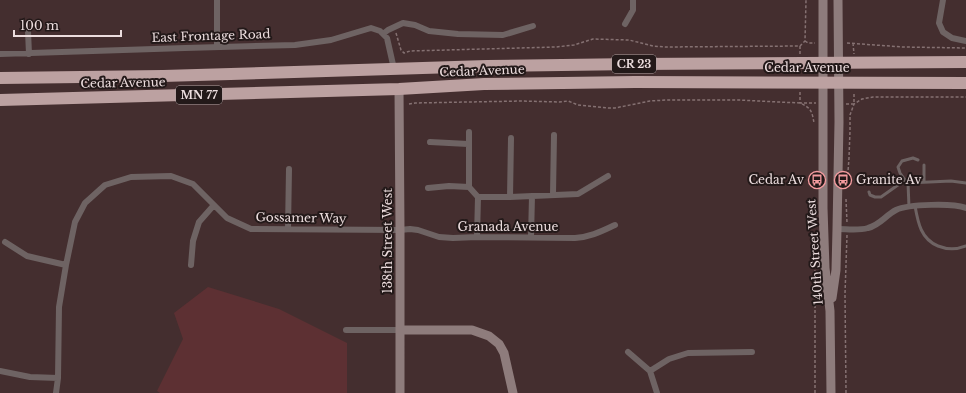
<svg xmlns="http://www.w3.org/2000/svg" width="966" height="393" font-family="'Libre Baskerville',serif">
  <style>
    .green { fill: #5d3033 }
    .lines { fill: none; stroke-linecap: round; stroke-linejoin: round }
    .path { stroke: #857172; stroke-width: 1.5; stroke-dasharray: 3 2; stroke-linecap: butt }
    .lane { stroke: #6e6363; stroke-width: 3 }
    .street { stroke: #6e6363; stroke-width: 6 }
    .secondary { stroke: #8e7c7c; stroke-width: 9 }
    .highway { stroke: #bca1a1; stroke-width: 12 }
    .labels { text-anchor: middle; stroke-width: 4; stroke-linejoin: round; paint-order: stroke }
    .shield { fill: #231919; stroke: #b0a2a3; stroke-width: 1 }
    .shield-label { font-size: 11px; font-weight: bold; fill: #ecddde }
    .street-label { font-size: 12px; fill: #ecddde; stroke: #231919 }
    .poi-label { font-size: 12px; fill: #ecddde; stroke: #231919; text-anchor: end }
  </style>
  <rect width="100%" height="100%" fill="#442e2f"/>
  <path class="green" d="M208 287 279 309 347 343V393H160L157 391 183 339 174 313Z"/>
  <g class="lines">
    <path class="path" d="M396 33 401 50 404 53 410 51 556 47 574 45 593 39 629 40 653 46 665 47 800 46 805 41 806 0
      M805 41 808 43H815
      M847 43 903 47 966 48
      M853 43 854 54
      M800 46V54
      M800 92V103H816
      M409 104 415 103 522 101 559 102 568 101 578 105 608 108H615L650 101 667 100H738L800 103C811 108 812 111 814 123
      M846 104H854V92
      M847 185 849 158 850 131V115L854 104 862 99 873 97H966
      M846 199 847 223
      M815 235V393
      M846 393 845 294 847 235"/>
    <path class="lane" d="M924 165V182
      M905 180 900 173 898 167 902 161 913 158 918 160
      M869 192 870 195 875 197H881L905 180
      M915 206C918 223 921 239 938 246 948 250 956 250 966 246
      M909 207 908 183 951 181 966 183"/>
    <path class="street" d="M217 0V47
      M943 0 939 23 943 32 952 38 966 41
      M625 24 633 10V0
      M28 31 29 54
      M383 34 388 30 403 23 415 25 429 31 458 34 503 35 533 26
      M0 54 185 48 295 45 331 40 371 28 380 31 387 38 394 69
      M469 132V187
      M430 142 468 144
      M428 188 449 186 469 187 478 197H510L578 194 608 176
      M553 194 554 135
      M510 197 511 138
      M288 229 289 169
      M837 229C847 229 858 231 868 228 880 225 886 215 896 210 908 204 954 203 966 208
      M477 237 478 197
      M531 237 532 196
      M5 242 27 256 66 265
      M191 265 193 241 199 222 214 205
      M346 330H400
      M628 352 650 371 657 393
      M0 371 30 377 58 378
      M650 371 669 359 688 353 752 352
      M56 393 58 378 59 307 66 265 75 222 85 203 105 185 131 177 171 176 193 184 227 218 251 229 400 230 410 229 418 230 439 237 453 238 477 237 575 238C591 237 602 231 615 225"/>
    <path class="secondary" d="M823 0V208L825 268 830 311 831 393
      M399 89 400 230V393
      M832 298 836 270 837 229 839 122 838 0
      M400 330H472L489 336 499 344 504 353 513 393"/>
    <path class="highway" d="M0 78 163 76 487 66 634 64 966 62
      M0 100 399 89 484 84 635 82 966 83"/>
  </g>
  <defs>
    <g id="bus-ring" transform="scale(0.9)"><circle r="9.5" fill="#231919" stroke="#f49b9f" stroke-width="1.5"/><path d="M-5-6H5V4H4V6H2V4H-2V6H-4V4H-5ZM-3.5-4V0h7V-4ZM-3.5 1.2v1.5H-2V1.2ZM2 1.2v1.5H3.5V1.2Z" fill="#f49b9f"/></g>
  </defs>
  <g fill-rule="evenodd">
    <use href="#bus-ring" x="817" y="180"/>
    <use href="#bus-ring" x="843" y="180"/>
  </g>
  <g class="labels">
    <g class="shield">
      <rect x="612" y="55" width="44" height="18" rx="3"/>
      <rect x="176" y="86" width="46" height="18" rx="3"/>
    </g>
    <g class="shield-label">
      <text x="634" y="68">CR 23</text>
      <text x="199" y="99">MN 77</text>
    </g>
    <g class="street-label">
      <text transform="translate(211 36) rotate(-2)" y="4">East Frontage Road</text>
      <text x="807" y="72">Cedar Avenue</text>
      <text transform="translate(482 71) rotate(-2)" y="4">Cedar Avenue</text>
      <text transform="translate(123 83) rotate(-1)" y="4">Cedar Avenue</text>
      <text transform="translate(301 218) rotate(1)" y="4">Gossamer Way</text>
      <text x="508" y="231">Granada Avenue</text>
      <text transform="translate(388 241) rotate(-90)" y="4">138th Street West</text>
      <text transform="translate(815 252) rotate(-94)" y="4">140th Street West</text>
    </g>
    <g class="poi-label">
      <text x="804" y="184">Cedar Av</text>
      <text x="856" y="184" text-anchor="start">Granite Av</text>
    </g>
  </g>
  <path d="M14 30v6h107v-6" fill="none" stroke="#ecddde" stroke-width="2"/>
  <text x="20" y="30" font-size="12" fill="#ecddde" stroke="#231919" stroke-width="3" paint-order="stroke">100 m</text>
</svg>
